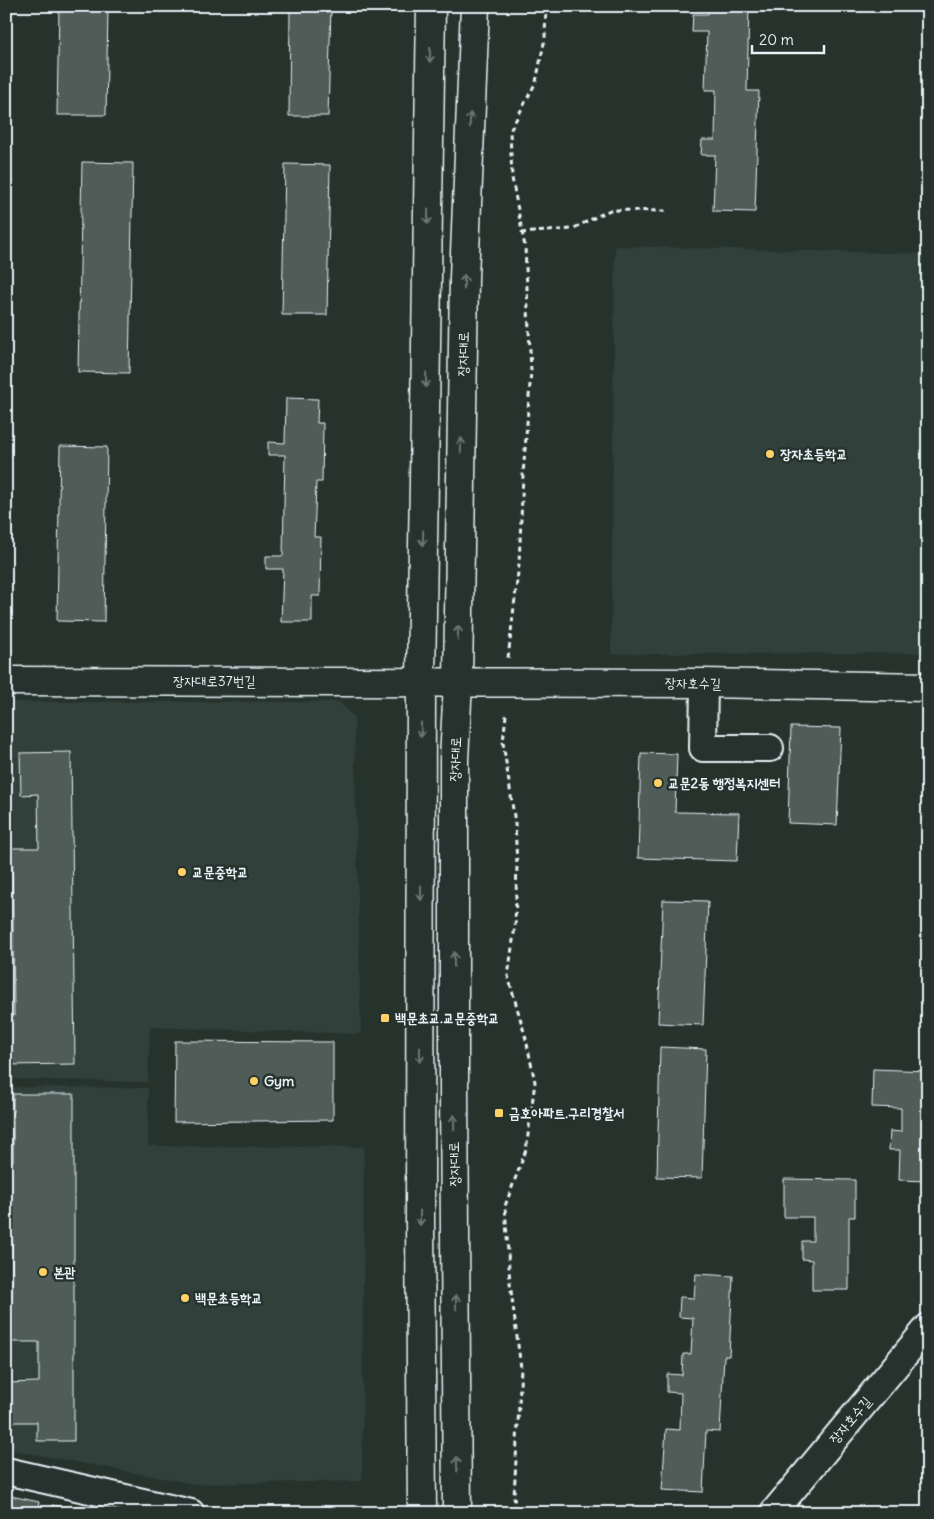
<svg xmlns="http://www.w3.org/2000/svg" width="934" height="1519" font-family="Delius,'Poor Story',sans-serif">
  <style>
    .built { fill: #333f3a }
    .building { fill: #505c59; stroke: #e8f1f8 }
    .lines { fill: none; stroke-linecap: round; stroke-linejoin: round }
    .street-casing { stroke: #e8f1f8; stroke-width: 30 }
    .secondary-casing { stroke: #e8f1f8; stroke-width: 31 }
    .path { stroke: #e8f1f8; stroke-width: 3; stroke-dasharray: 5 4; stroke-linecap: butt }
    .street { stroke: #26332d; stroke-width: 26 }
    .secondary { stroke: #26332d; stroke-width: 28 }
    .oneway { stroke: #6a7674 }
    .poi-dot { fill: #ffd166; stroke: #26332d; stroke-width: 2 }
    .labels { text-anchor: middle; stroke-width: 5; stroke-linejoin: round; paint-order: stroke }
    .street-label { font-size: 14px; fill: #e8f1f8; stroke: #26332d }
    .poi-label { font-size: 14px; font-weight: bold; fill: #e8f1f8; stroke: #26332d; text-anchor: start }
  </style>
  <rect width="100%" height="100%" fill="#26332d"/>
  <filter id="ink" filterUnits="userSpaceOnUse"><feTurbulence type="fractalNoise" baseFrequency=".02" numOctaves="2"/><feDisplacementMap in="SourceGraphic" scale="10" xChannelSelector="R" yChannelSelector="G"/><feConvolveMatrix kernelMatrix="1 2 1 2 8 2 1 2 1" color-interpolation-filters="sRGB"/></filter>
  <g filter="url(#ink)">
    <path class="built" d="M615 246 928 254V653L611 654Z
      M6 702H339L354 717 361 1034 150 1027 148 1082 6 1079Z
      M6 1087 148 1088V1146L364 1147 362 1481 195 1484 6 1449Z"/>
    <path class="building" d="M290 6H331L328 116H289Z
      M708 6H749L747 91H759L755 212 713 211 715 155H701L702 140H715L716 90H705L707 32H692L693 14H708Z
      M59 8 108 9 106 115H57Z
      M82 162 133 163 129 373 78 372Z
      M285 164 330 165 327 315H282Z
      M286 398 318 399 317 423H323L322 482H316L315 513 314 537H321L320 596H312V622H281L283 569H266V556H283L285 455H268V442L285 443Z
      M60 446 107 447 104 622 57 621Z
      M791 727 841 728 837 825 788 823Z
      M71 752 75 1064 6 1065V1016H14L12 848H39L38 794 21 795 20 753Z
      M641 753 677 754 675 812 739 813 737 861 638 858Z
      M663 900 708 901 703 1025 658 1023Z
      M175 1041 333 1042V1120L174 1122Z
      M660 1047 706 1049 702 1178 657 1177Z
      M873 1069 928 1071V1181L899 1180 900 1150H889L890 1131 901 1132V1108L872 1107Z
      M13 1094H74V1441H37V1422H6V1383L39 1382V1342H6V1308L12 1305V1238H6V1161H13Z
      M784 1179 855 1180V1217H849V1290H812V1260L802 1259V1241H813V1217H784Z
      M696 1274 733 1276 729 1356H724L720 1432 706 1431 703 1492 662 1490 666 1429 680 1430 681 1393 667 1392V1374L682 1375 683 1354H691L693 1318 679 1317 680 1297 694 1298Z
      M6 1495 39 1502 37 1513H6Z
      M52 1505 82 1511V1513H50Z"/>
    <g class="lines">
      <g class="street-casing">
        <path id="street" d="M704 683 703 748H770
          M6 1471 191 1513
          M773 1513 928 1327"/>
      </g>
      <g class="secondary-casing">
        <path id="secondary" d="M6 681 704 683 928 687
          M422 1513 420 1220 421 682 431 6
          M457 1513 454 1090V760L458 682 464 278 475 6"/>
      </g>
      <path class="path" d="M521 233 572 229 610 210 667 211
        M508 658 519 564 523 475 531 371 525 247 512 178 510 131 536 82 545 38 546 6
        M506 715 503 742 515 823 517 865 515 926 508 976 526 1039 535 1082 526 1150 505 1206 510 1283 521 1368 514 1496 516 1513"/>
      <use href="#street" class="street"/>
      <use href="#secondary" class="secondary"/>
    </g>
    <defs><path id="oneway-shaft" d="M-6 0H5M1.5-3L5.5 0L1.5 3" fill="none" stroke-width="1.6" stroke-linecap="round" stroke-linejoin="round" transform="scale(1.25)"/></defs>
    <g class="oneway">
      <use href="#oneway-shaft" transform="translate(430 55) rotate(91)"/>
      <use href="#oneway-shaft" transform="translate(470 120) rotate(-88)"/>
      <use href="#oneway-shaft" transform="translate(428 217) rotate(91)"/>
      <use href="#oneway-shaft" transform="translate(464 282) rotate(-89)"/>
      <use href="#oneway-shaft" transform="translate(426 380) rotate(91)"/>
      <use href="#oneway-shaft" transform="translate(461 445) rotate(-89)"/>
      <use href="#oneway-shaft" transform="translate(423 538) rotate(91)"/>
      <use href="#oneway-shaft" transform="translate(458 633) rotate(-89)"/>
      <use href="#oneway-shaft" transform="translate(421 730) rotate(90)"/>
      <use href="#oneway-shaft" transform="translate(421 893) rotate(90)"/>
      <use href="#oneway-shaft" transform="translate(454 959) rotate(-90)"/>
      <use href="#oneway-shaft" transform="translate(420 1055) rotate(90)"/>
      <use href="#oneway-shaft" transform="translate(454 1122) rotate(-91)"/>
      <use href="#oneway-shaft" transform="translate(420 1218) rotate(90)"/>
      <use href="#oneway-shaft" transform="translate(456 1302) rotate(-91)"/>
      <use href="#oneway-shaft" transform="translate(457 1464) rotate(-91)"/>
    </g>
  </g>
  <g class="poi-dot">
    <circle cx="770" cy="454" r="5"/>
    <circle cx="658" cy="783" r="5"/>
    <circle cx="182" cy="872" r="5"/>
    <rect x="380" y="1013" width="10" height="10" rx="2.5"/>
    <circle cx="254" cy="1081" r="5"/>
    <rect x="494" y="1108" width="10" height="10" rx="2.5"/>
    <circle cx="43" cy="1272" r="5"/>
    <circle cx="185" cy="1298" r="5"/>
  </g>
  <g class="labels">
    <g class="street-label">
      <text transform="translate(463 354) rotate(-89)" y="5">장자대로</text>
      <text x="214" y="686">장자대로37번길</text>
      <text transform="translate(693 683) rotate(1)" y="5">장자호수길</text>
      <text transform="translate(455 759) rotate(-88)" y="5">장자대로</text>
      <text transform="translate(454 1164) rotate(-91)" y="5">장자대로</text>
      <text transform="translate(850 1420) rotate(-50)" y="5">장자호수길</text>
    </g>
    <g class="poi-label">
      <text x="780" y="459">장자초등학교</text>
      <text x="668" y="788">교문2동 행정복지센터</text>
      <text x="192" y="877">교문중학교</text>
      <text x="395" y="1023">백문초교.교문중학교</text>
      <text x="264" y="1086">Gym</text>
      <text x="509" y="1118">금호아파트.구리경찰서</text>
      <text x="53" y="1277">본관</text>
      <text x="195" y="1303">백문초등학교</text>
    </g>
  </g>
  <rect width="934" height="1519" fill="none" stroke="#26332d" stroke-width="25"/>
  <rect x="12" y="12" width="909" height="1494" fill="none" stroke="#e8f1f8" stroke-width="2" filter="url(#ink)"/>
  <path d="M752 45v8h72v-8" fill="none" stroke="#e8f1f8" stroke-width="2.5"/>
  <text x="759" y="45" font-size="15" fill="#e8f1f8" stroke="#26332d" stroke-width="4" paint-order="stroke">20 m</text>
</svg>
